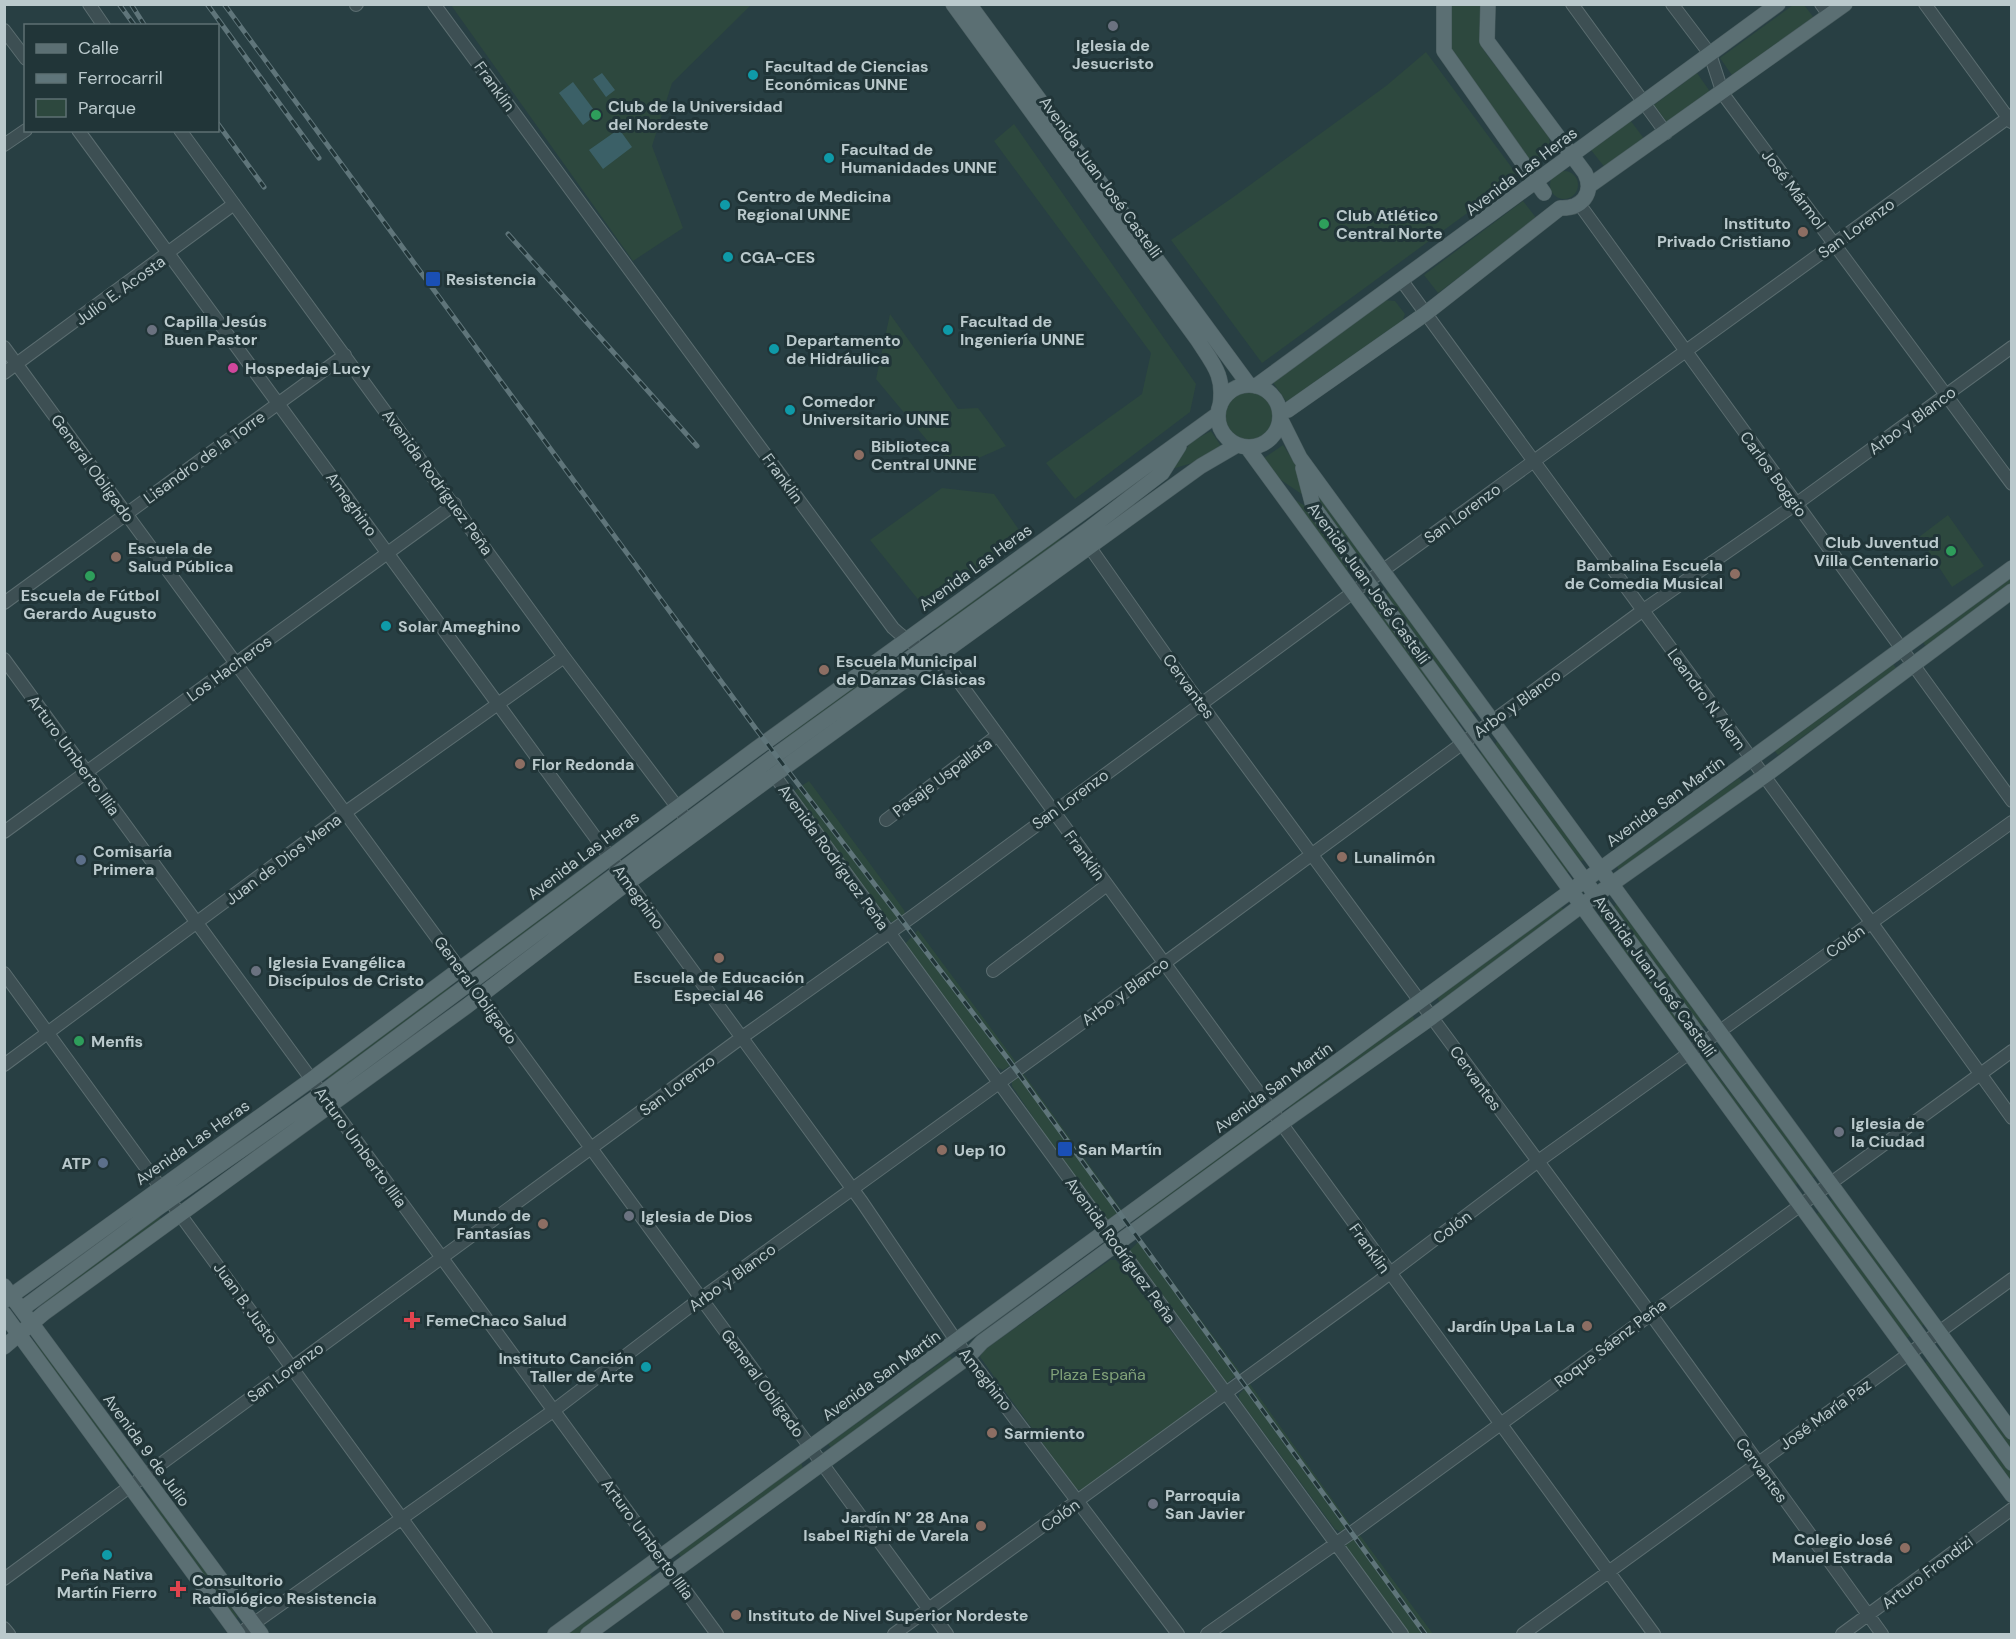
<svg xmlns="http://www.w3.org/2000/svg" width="2016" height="1639" font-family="'DM Sans',sans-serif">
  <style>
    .green { fill: #2d483e }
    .water { fill: #3b6067 }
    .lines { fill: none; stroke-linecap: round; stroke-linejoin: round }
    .minor-casing { stroke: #5b6d70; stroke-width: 14 }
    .major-casing { stroke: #495c5f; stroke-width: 16 }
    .minor { stroke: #3d4f53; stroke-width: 12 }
    .major { stroke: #5b6f73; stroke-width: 15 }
    .rail-casing { stroke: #5f757a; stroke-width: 5 }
    .rail { stroke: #213538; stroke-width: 3; stroke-dasharray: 9; stroke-linecap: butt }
    .worship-dot { fill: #6b7280; stroke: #213538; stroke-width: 2 }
    .culture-dot { fill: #0f9aa8; stroke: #213538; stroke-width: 2 }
    .leisure-dot { fill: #2e9e5b; stroke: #213538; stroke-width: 2 }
    .education-dot { fill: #8d6e63; stroke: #213538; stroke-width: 2 }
    .transit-dot { fill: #1a4fb4; stroke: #213538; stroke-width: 2 }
    .hotel-dot { fill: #d1479c; stroke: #213538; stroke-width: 2 }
    .service-dot { fill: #5c6f8a; stroke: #213538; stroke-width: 2 }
    .health-dot { fill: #e0444e; stroke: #213538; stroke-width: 2 }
    .labels { text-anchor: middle; stroke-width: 6; stroke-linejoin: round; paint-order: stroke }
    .poi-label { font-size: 16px; font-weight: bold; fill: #bac9cc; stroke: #213538; text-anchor: start }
    .street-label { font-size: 16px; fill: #bac9cc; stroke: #213538 }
    .park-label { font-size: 16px; fill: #81a279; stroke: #213538 }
  </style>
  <rect width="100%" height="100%" fill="#283f43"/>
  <path class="green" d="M451 5H751L672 83 652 146 683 228 633 261Z
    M1450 5H1481L1480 42 1485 52 1549 137 1551 152 1543 160 1528 159 1452 52 1449 43Z
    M1793 5H1804L1815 19 1734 78 1720 58Z
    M1426 52 1518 176 1262 363 1171 240 1232 198 1386 86Z
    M1697 73 1711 93 1669 125 1654 105Z
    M1630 120 1645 140 1606 169 1591 150Z
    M1014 124 1196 384 1190 412 1075 499 1046 463 1142 394 1151 353 994 141Z
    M1550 185a14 14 0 1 1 28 0a14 14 0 1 1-28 0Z
    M1523 201 1537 219 1438 293 1424 275Z
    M1383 300 1395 301 1405 314 1402 322 1288 404 1272 381Z
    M890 314 958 409 978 408 1006 446 958 467 931 445 876 379Z
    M1223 416a27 27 0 1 1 54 0a27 27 0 1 1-54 0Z
    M1211 431 1221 446 1199 461 1172 469 1191 442Z
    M1283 445 1296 465 1306 497 1278 478 1264 458Z
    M1309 477 1367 558 1364 563H1360L1313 498Z
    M942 488 994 494 1024 537 925 608 870 540Z
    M1289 496 1310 509 1351 568 1344 573Z
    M1948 515 1984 566 1952 587 1919 537Z
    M1058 537 1063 541 938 632 934 627Z
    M2011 574V584L1927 648 1922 641Z
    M1389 591 1476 710 1473 712 1469 711 1385 596Z
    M1373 601 1460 722 1456 723 1368 604Z
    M888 660 893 664 785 741 781 737Z
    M1892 662 1896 668 1778 755 1774 750Z
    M1498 740 1586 860 1579 861 1494 746Z
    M1482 751 1569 871 1566 874 1479 754Z
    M1739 778 1744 784 1619 872 1617 866Z
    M809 781 904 910 905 914 894 923 886 919 794 791Z
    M598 874 603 880 480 969 476 964Z
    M1617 903 1706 1023V1026L1699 1027 1613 908Z
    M1561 907 1564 910 1442 1002 1439 1001 1437 996Z
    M1602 915 1691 1033 1690 1037 1687 1039 1598 918Z
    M918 930 1016 1062 1003 1070 993 1065 905 944Z
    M448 983 452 990 330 1081 325 1075Z
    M1409 1015 1413 1016 1415 1022 1290 1111 1288 1105Z
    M1722 1049 1815 1173V1176L1812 1178 1719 1051Z
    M1706 1060 1798 1182 1795 1188 1703 1063Z
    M1023 1073 1123 1212 1111 1221 1101 1217 1012 1086V1081Z
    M1260 1125 1264 1131 1141 1220 1138 1217Z
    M1833 1199 1925 1324 1921 1326 1830 1201Z
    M1819 1212 1910 1332V1336L1905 1339 1815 1215Z
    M159 1217 164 1219 45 1306 43 1301Z
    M1141 1239 1240 1372 1227 1383H1224L1128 1252Z
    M1110 1260H1116L1216 1389 1217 1395 1086 1491 1076 1489 980 1357 983 1351Z
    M38 1341 130 1465 125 1469 34 1343Z
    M1943 1348 1947 1350 2011 1440V1454L1938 1351Z
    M950 1356 955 1362 833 1450 828 1444Z
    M1927 1361 2011 1472V1485L1924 1364Z
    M1250 1384 1350 1524 1341 1532 1335 1529 1239 1399V1394Z
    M801 1461 803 1470 685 1557H681L678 1553Z
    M152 1496 238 1617 233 1620 148 1500Z
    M1359 1534 1433 1634H1408L1346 1551V1545Z
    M649 1573 652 1577 650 1582 578 1634H561Z"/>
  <path class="water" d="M602 73 615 90 606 97 593 79Z
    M573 82 597 114 583 125 559 93Z
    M619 129 632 147 603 169 589 150Z"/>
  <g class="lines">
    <g class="minor-casing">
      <path id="minor" d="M89 4 104 26
        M434 4 893 628C912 646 935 657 954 675L1654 1634
        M1572 4 1666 133
        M1672 4 1710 54 1723 94 2012 484
        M1821 4 1829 15
        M1925 4 2011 122
        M356 5 357 4
        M4 30 26 59
        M78 130 862 1202 957 1342 1178 1634
        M180 130 564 657 693 828
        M4 145 26 130
        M1580 205 2012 801
        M1402 281 1871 922 2012 1118
        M4 347 947 1634
        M4 373 234 204
        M1084 539 1191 691 1650 1313 1882 1634
        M4 603 345 355
        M4 659 717 1634
        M769 768 1402 1634
        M886 820 998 735
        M4 832 455 504
        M993 971 1107 885
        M4 973 486 1634
        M4 1065 346 812 564 657
        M4 1579 741 1038 913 916 1382 571 2012 115
        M4 1628 9 1634
        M239 1634 553 1411 688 1308 1151 973 1642 611 1796 504 2012 347
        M894 1634 1377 1283 1537 1162 2012 822
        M1207 1634 1358 1528 2012 1051
        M1523 1634 2012 1279
        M1842 1634 2012 1509"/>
    </g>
    <g class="major-casing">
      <path id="major" d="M953 4 1197 339C1213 364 1225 375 1220 406
        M969 4 1249 385
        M1444 4V51L1544 193
        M1589 186 1845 4
        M1218 416a31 31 0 1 1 62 0a31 31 0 1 1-62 0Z
        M1256 386 1778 4
        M1281 412 1288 410 1425 314 1560 208C1581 209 1595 194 1585 173L1487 41 1488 4
        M1281 420 1300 458 2012 1432
        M1247 447 2012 1495
        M1303 468 1313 506C1543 828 1780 1143 2012 1463
        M4 1286 261 1634
        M4 1301 312 1079 756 749 1218 414
        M22 1309 158 1208 314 1099 776 755 1089 529 1162 473 1179 446
        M4 1314 238 1634
        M4 1347 44 1313 467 1006 618 890 792 762 1201 466 1237 445
        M555 1634 2012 568
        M588 1634 968 1357 982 1342 1293 1115 1432 1017 1582 905 1763 777 2012 591"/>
    </g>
    <use href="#minor" class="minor"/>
    <use href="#major" class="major"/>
    <g class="rail-casing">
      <path id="rail" d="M119 4 135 26
        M131 4 145 26
        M207 4 319 158
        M224 4 756 729 1008 1059 1425 1634
        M218 124 264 187
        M508 234 697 446"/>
    </g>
    <use href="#rail" class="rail"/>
  </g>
  <g class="worship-dot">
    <circle cx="1113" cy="26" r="6"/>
    <circle cx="152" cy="330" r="6"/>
    <circle cx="256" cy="971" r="6"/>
    <circle cx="1839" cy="1132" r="6"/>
    <circle cx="629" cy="1216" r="6"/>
    <circle cx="1153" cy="1504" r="6"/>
  </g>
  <g class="culture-dot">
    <circle cx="753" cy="75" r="6"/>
    <circle cx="829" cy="158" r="6"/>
    <circle cx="725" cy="205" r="6"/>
    <circle cx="728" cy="257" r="6"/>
    <circle cx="948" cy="330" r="6"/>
    <circle cx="774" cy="349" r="6"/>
    <circle cx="790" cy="410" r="6"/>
    <circle cx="386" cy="626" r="6"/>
    <circle cx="646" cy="1367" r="6"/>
    <circle cx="107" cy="1555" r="6"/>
  </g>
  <g class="leisure-dot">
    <circle cx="596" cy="115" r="6"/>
    <circle cx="1324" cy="224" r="6"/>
    <circle cx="1951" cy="551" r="6"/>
    <circle cx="90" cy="576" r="6"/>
    <circle cx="79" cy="1041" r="6"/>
  </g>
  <g class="education-dot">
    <circle cx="1803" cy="232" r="6"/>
    <circle cx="859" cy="455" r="6"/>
    <circle cx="116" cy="557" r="6"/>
    <circle cx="1735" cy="574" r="6"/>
    <circle cx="824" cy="670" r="6"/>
    <circle cx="520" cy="764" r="6"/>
    <circle cx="1342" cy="857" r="6"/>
    <circle cx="719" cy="958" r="6"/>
    <circle cx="942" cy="1150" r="6"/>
    <circle cx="543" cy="1224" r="6"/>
    <circle cx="1587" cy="1326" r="6"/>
    <circle cx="992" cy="1433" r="6"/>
    <circle cx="981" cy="1526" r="6"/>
    <circle cx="1905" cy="1548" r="6"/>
    <circle cx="736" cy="1615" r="6"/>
  </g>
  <g class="transit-dot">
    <rect x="425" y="271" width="16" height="16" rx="3"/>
    <rect x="1057" y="1141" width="16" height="16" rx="3"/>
  </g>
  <circle class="hotel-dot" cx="233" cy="368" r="6"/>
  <g class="service-dot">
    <circle cx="81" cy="860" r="6"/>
    <circle cx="103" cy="1163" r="6"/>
  </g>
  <g class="health-dot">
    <path d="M409 1311h6v6h6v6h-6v6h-6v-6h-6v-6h6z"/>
    <path d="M175 1580h6v6h6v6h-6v6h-6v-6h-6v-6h6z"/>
  </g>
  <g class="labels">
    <g class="poi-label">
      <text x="1113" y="51" text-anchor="middle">Iglesia de<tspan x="1113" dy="18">Jesucristo</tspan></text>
      <text x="765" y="72">Facultad de Ciencias<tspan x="765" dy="18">Económicas UNNE</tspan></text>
      <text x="608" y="112">Club de la Universidad<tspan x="608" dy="18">del Nordeste</tspan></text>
      <text x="841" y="155">Facultad de<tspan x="841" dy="18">Humanidades UNNE</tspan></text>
      <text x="737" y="202">Centro de Medicina<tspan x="737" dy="18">Regional UNNE</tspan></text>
      <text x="1336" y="221">Club Atlético<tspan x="1336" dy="18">Central Norte</tspan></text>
      <text x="1791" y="229" text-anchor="end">Instituto<tspan x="1791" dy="18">Privado Cristiano</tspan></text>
      <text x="740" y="263">CGA-CES</text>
      <text x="446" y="285">Resistencia</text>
      <text x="164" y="327">Capilla Jesús<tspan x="164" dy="18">Buen Pastor</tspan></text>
      <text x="960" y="327">Facultad de<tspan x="960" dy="18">Ingeniería UNNE</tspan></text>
      <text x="786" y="346">Departamento<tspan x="786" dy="18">de Hidráulica</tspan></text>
      <text x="245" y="374">Hospedaje Lucy</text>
      <text x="802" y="407">Comedor<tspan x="802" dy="18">Universitario UNNE</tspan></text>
      <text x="871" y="452">Biblioteca<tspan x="871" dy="18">Central UNNE</tspan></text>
      <text x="1939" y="548" text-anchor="end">Club Juventud<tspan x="1939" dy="18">Villa Centenario</tspan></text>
      <text x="128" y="554">Escuela de<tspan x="128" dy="18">Salud Pública</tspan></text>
      <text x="1723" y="571" text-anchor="end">Bambalina Escuela<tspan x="1723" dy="18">de Comedia Musical</tspan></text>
      <text x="90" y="601" text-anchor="middle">Escuela de Fútbol<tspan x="90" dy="18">Gerardo Augusto</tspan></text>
      <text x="398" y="632">Solar Ameghino</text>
      <text x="836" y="667">Escuela Municipal<tspan x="836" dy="18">de Danzas Clásicas</tspan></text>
      <text x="532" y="770">Flor Redonda</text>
      <text x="93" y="857">Comisaría<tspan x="93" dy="18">Primera</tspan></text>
      <text x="1354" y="863">Lunalimón</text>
      <text x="268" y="968">Iglesia Evangélica<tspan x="268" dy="18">Discípulos de Cristo</tspan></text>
      <text x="719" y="983" text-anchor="middle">Escuela de Educación<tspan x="719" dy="18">Especial 46</tspan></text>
      <text x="91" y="1047">Menfis</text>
      <text x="1851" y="1129">Iglesia de<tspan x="1851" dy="18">la Ciudad</tspan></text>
      <text x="1078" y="1155">San Martín</text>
      <text x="954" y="1156">Uep 10</text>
      <text x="91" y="1169" text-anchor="end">ATP</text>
      <text x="531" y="1221" text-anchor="end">Mundo de<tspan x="531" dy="18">Fantasías</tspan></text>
      <text x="641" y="1222">Iglesia de Dios</text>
      <text x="426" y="1326">FemeChaco Salud</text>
      <text x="1575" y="1332" text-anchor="end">Jardín Upa La La</text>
      <text x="634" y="1364" text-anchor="end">Instituto Canción<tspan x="634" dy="18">Taller de Arte</tspan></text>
      <text x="1004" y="1439">Sarmiento</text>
      <text x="1165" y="1501">Parroquia<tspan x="1165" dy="18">San Javier</tspan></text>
      <text x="969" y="1523" text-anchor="end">Jardín N° 28 Ana<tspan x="969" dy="18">Isabel Righi de Varela</tspan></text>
      <text x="1893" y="1545" text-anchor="end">Colegio José<tspan x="1893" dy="18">Manuel Estrada</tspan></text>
      <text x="107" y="1580" text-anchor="middle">Peña Nativa<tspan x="107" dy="18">Martín Fierro</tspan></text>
      <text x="192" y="1586">Consultorio<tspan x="192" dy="18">Radiológico Resistencia</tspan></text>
      <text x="748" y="1621">Instituto de Nivel Superior Nordeste</text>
    </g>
    <g class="street-label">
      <text transform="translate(495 86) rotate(54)" y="6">Franklin</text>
      <text transform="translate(1521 171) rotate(-37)" y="6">Avenida Las Heras</text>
      <text transform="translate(1101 177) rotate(54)" y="6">Avenida Juan José Castelli</text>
      <text transform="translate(1794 189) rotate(53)" y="6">José Mármol</text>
      <text transform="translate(1856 228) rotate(-36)" y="6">San Lorenzo</text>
      <text transform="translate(120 290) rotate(-36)" y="6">Julio E. Acosta</text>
      <text transform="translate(1912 420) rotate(-36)" y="6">Arbo y Blanco</text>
      <text transform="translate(204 457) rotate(-36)" y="6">Lisandro de la Torre</text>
      <text transform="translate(93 468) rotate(54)" y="6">General Obligado</text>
      <text transform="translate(1774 474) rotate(54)" y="6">Carlos Boggio</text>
      <text transform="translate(783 478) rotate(54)" y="6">Franklin</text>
      <text transform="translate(438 482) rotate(54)" y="6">Avenida Rodríguez Peña</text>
      <text transform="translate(352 504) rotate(54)" y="6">Ameghino</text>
      <text transform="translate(1462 513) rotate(-36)" y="6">San Lorenzo</text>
      <text transform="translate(975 567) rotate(-36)" y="6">Avenida Las Heras</text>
      <text transform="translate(1369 583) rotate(54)" y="6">Avenida Juan José Castelli</text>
      <text transform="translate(229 668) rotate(-36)" y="6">Los Hacheros</text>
      <text transform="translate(1189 686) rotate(54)" y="6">Cervantes</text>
      <text transform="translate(1707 699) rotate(54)" y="6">Leandro N. Alem</text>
      <text transform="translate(1517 703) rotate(-36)" y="6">Arbo y Blanco</text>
      <text transform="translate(74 755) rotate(54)" y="6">Arturo Umberto Illia</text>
      <text transform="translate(942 777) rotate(-37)" y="6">Pasaje Uspallata</text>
      <text transform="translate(1070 799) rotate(-36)" y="6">San Lorenzo</text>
      <text transform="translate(1665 801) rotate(-36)" y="6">Avenida San Martín</text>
      <text transform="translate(583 855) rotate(-37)" y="6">Avenida Las Heras</text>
      <text transform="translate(1085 855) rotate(54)" y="6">Franklin</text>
      <text transform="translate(834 857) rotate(54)" y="6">Avenida Rodríguez Peña</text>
      <text transform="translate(283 859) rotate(-37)" y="6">Juan de Dios Mena</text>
      <text transform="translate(639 897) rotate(54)" y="6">Ameghino</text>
      <text transform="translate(1845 941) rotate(-36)" y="6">Colón</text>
      <text transform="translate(1655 976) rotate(54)" y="6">Avenida Juan José Castelli</text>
      <text transform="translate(476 990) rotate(54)" y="6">General Obligado</text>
      <text transform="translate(1125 991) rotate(-36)" y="6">Arbo y Blanco</text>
      <text transform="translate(1476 1078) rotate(54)" y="6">Cervantes</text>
      <text transform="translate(677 1085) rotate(-37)" y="6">San Lorenzo</text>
      <text transform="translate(1273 1087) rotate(-36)" y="6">Avenida San Martín</text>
      <text transform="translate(192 1142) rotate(-35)" y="6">Avenida Las Heras</text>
      <text transform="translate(361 1147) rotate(54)" y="6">Arturo Umberto Illia</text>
      <text transform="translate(1452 1227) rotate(-37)" y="6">Colón</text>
      <text transform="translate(1370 1248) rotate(54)" y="6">Franklin</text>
      <text transform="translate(1121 1250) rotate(54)" y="6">Avenida Rodríguez Peña</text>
      <text transform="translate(732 1277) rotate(-36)" y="6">Arbo y Blanco</text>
      <text transform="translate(246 1303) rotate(54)" y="6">Juan B. Justo</text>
      <text transform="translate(1610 1343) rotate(-37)" y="6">Roque Sáenz Peña</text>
      <text transform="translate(285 1372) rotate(-36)" y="6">San Lorenzo</text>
      <text transform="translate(881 1375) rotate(-36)" y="6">Avenida San Martín</text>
      <text transform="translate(986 1379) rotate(52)" y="6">Ameghino</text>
      <text transform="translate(763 1383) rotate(54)" y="6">General Obligado</text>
      <text transform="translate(1825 1414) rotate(-36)" y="6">José María Paz</text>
      <text transform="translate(147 1450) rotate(54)" y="6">Avenida 9 de Julio</text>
      <text transform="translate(1762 1470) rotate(54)" y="6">Cervantes</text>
      <text transform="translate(1060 1515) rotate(-36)" y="6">Colón</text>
      <text transform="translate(648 1539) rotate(54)" y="6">Arturo Umberto Illia</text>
      <text transform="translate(1927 1572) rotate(-37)" y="6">Arturo Frondizi</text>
    </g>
    <g class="park-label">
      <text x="1098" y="1380">Plaza España</text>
    </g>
  </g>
  <rect width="2016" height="1639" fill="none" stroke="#bac9cc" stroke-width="12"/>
  <rect x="24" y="24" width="195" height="108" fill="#213538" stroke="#5e7073" stroke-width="1.5"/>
  <rect x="36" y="44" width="30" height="9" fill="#5b6f73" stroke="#5e7073" stroke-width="1.5"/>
  <text x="78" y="54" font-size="18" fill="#bac9cc">Calle</text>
  <rect x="36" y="74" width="30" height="9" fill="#5f757a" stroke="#5e7073" stroke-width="1.5"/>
  <text x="78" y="84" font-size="18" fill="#bac9cc">Ferrocarril</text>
  <rect x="36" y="99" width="30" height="18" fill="#2d483e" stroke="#5e7073" stroke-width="1.5"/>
  <text x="78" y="114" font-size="18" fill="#bac9cc">Parque</text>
</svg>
